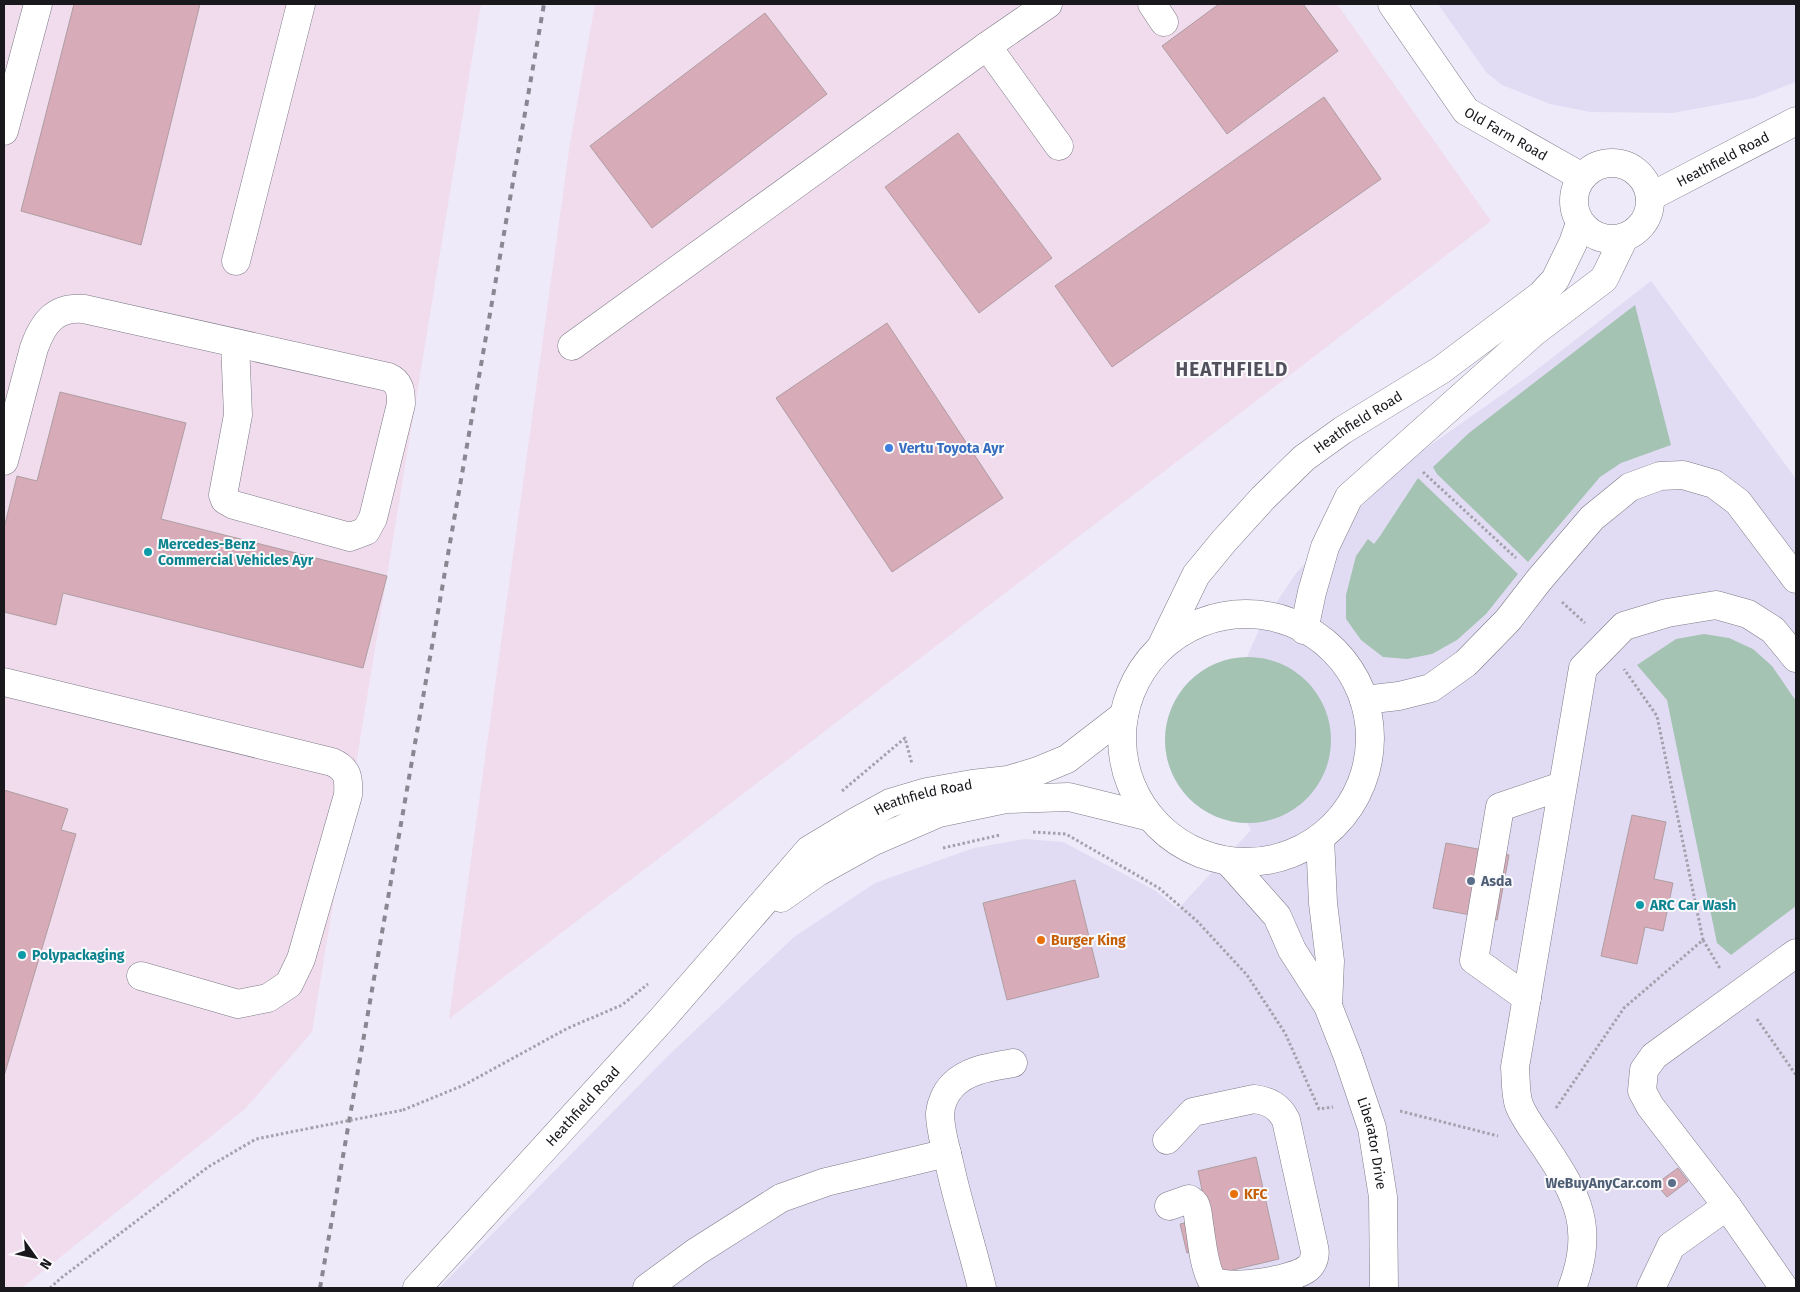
<svg xmlns="http://www.w3.org/2000/svg" width="1800" height="1292" font-family="'Fira Sans',sans-serif">
  <style>
    .built { fill: #e1dcf3 }
    .industrial { fill: #f0dcec }
    .green { fill: #a4c3b3 }
    .building { fill: #d7abb8; stroke: #af9da2 }
    .lines { fill: none; stroke-linecap: round; stroke-linejoin: round }
    .minor-casing { stroke: #7d7a88; stroke-width: 29 }
    .major-casing { stroke: #7d7a88; stroke-width: 29 }
    .path { stroke: #a4a1ad; stroke-width: 3; stroke-dasharray: 2.5 2.5; stroke-linecap: butt }
    .minor { stroke: #fff; stroke-width: 28 }
    .major { stroke: #fff; stroke-width: 28 }
    .rail { stroke: #898791; stroke-width: 4; stroke-dasharray: 6 6; stroke-linecap: butt }
    .path-bridge { stroke: #a4a1ad; stroke-width: 3; stroke-dasharray: 2.5 2.5; stroke-linecap: butt }
    .shop-dot { fill: #3f7fe0; stroke: #fafafd; stroke-width: 2 }
    .culture-dot { fill: #0f9aa8; stroke: #fafafd; stroke-width: 2 }
    .service-dot { fill: #5c6f8a; stroke: #fafafd; stroke-width: 2 }
    .food-dot { fill: #e8710a; stroke: #fafafd; stroke-width: 2 }
    .labels { text-anchor: middle; stroke-width: 4; stroke-linejoin: round; paint-order: stroke }
    .street-label { font-size: 14px; fill: #19181d; stroke: #fafafd }
    .shop-label { font-size: 14px; font-weight: bold; fill: #366cbe; stroke: #fafafd; text-anchor: start }
    .culture-label { font-size: 14px; font-weight: bold; fill: #0d838f; stroke: #fafafd; text-anchor: start }
    .service-label { font-size: 14px; font-weight: bold; fill: #4e5e75; stroke: #fafafd; text-anchor: start }
    .food-label { font-size: 14px; font-weight: bold; fill: #c56008; stroke: #fafafd; text-anchor: start }
    .district-label { font-size: 19px; font-weight: bold; letter-spacing: 1px; fill: #53505d; stroke: #fafafd }
  </style>
  <rect width="100%" height="100%" fill="#eeeafa"/>
  <path class="built" d="M1438 4H1796V82L1754 98 1673 113 1590 112 1550 104 1502 85 1486 72Z
    M1651 281 1796 479V1288H439L670 1054 794 937 875 883 974 848 1025 839 1063 842 1156 891 1178 909 1251 830 1238 807 1243 666 1261 625 1297 572 1350 517 1412 458 1530 375Z"/>
  <path class="industrial" d="M4 4H481L312 1032 245 1109 22 1288H4Z
    M595 4H1337L1491 221 449 1019 570 143Z"/>
  <path class="green" d="M1635 305 1671 445 1621 463 1600 477 1528 562 1437 474 1433 467 1469 433Z
    M1418 478 1518 574 1486 614 1457 640 1432 654 1407 659 1383 657 1361 640 1346 619V595L1356 556 1368 539 1374 544 1380 536Z
    M1704 634 1729 638 1753 649 1772 666 1796 701V906L1731 955 1717 943 1667 700 1637 665 1676 639Z
    M1165 740a83 83 0 1 1 166 0a83 83 0 1 1-166 0Z"/>
  <path class="building" d="M74 4H200L141 245 21 211Z
    M1219 4H1303L1338 51 1227 134 1162 46Z
    M765 13 827 94 652 228 590 146Z
    M1324 97 1381 179 1112 367 1055 286Z
    M958 133 1052 258 979 313 885 187Z
    M887 323 1003 498 892 572 776 398Z
    M60 392 186 423 161 519 387 576 363 668 63 593 56 625 4 612V528L17 476 37 481Z
    M4 790 68 809 61 830 76 834 4 1076Z
    M1632 815 1666 822 1654 879 1673 883 1663 931 1645 927 1637 964 1601 956Z
    M1446 843 1509 855 1497 920 1433 908Z
    M1075 880 1099 977 1007 1000 983 903Z
    M1256 1157 1279 1259 1220 1273 1214 1247 1187 1253 1180 1224 1208 1218 1198 1171Z
    M1678 1168 1688 1181 1667 1197 1656 1184Z"/>
  <g class="lines">
    <g class="minor-casing">
      <g id="minor">
        <path d="M1048 4 987 46 1059 146"/>
        <path d="M1152 4 1164 22"/>
        <path id="s1" d="M1392 4 1466 111 1582 177"/>
        <path d="M4 131 38 4"/>
        <path d="M236 261 301 4"/>
        <path d="M572 346 987 46"/>
        <path d="M4 461 34 348C43 323 55 306 84 309L388 377C400 382 401 391 401 404L373 518 366 531 350 537 234 505 225 500 223 495 238 415 235 343"/>
        <path d="M4 682 332 762C348 769 349 778 348 795L301 959 289 984 268 998 238 1004 141 976"/>
        <path d="M1364 700 1399 696 1431 688 1466 663 1508 620 1539 580 1592 518 1630 487 1660 476 1683 475 1714 484 1738 502 1796 579"/>
        <path d="M1320 838 1323 903 1330 961 1328 1006"/>
        <path id="s2" d="M1228 861 1277 916 1292 950 1328 1006 1348 1057 1372 1128 1383 1197 1384 1288"/>
        <path d="M1527 998 1474 960 1500 807 1562 786"/>
        <path d="M1167 1140 1193 1112 1254 1099C1269 1101 1279 1106 1286 1120L1314 1247C1316 1254 1314 1263 1308 1268 1295 1280 1222 1292 1211 1279 1203 1262 1202 1241 1199 1223 1198 1217 1198 1209 1195 1204 1193 1201 1192 1201 1189 1199L1169 1206"/>
        <path d="M1727 1206 1784 1288"/>
        <path d="M647 1288 696 1252 781 1198 826 1182 947 1153"/>
        <path d="M982 1288C972 1246 958 1204 949 1162 945 1146 940 1129 940 1113 941 1103 946 1092 953 1085 969 1069 992 1067 1013 1063"/>
        <path d="M1572 1288C1595 1229 1578 1196 1545 1147 1536 1133 1525 1120 1519 1105 1515 1093 1516 1079 1515 1067L1583 668 1624 626 1667 613 1716 605 1748 614 1773 630 1796 658"/>
        <path d="M1651 1288 1671 1246 1727 1206 1650 1106 1642 1091 1644 1070 1654 1056 1796 953"/>
      </g>
    </g>
    <g class="major-casing">
      <g id="major">
        <circle cx="1612" cy="201" r="38"/>
        <path id="s3" d="M1650 197 1796 121"/>
        <circle cx="1246" cy="738" r="124"/>
        <path d="M1304 630 1312 592 1325 547 1349 497 1534 332 1604 279 1624 238"/>
        <path id="s4" d="M1162 645 1196 575 1224 541 1263 498 1304 458 1343 430 1441 370 1541 295 1555 280 1573 243 1580 223"/>
        <path d="M781 898 818 872 872 842 939 813 1006 799 1069 797 1150 817"/>
        <path id="s5" d="M417 1288 662 1019 809 850 857 821 890 803 927 792 972 784 1008 780 1038 771 1067 759 1124 715"/>
      </g>
    </g>
    <path class="path" d="M1423 472 1516 558
      M1562 602 1585 623
      M842 791 905 738 912 764
      M1033 832 1066 834 1159 888 1197 921 1247 975 1285 1033 1319 1109 1333 1107
      M943 848 1000 835
      M1703 940 1721 970
      M1757 1019 1796 1075
      M1556 1108 1624 1008 1703 940 1657 716 1624 669
      M403 1110 464 1085 568 1028 622 1005 648 984
      M1400 1111 1498 1136
      M50 1288 61 1278 208 1167 256 1139 311 1128"/>
    <use href="#minor" class="minor"/>
    <use href="#major" class="major"/>
    <path class="rail" d="M320 1288 544 4"/>
    <path class="path-bridge" d="M311 1128 403 1110"/>
  </g>
  <circle class="shop-dot" cx="889" cy="448" r="5"/>
  <g class="culture-dot">
    <circle cx="148" cy="552" r="5"/>
    <circle cx="1640" cy="905" r="5"/>
    <circle cx="22" cy="955" r="5"/>
  </g>
  <g class="service-dot">
    <circle cx="1471" cy="881" r="5"/>
    <circle cx="1672" cy="1183" r="5"/>
  </g>
  <g class="food-dot">
    <circle cx="1041" cy="940" r="5"/>
    <circle cx="1234" cy="1194" r="5"/>
  </g>
  <g class="labels">
    <g class="street-label">
      <text dy="5" stroke="none"><textPath href="#s1" startOffset="176">Old Farm Road</textPath></text>
      <text dy="5" stroke="none"><textPath href="#s3" startOffset="82">Heathfield Road</textPath></text>
      <text dy="5" stroke="none"><textPath href="#s4" startOffset="302">Heathfield Road</textPath></text>
      <text dy="5" stroke="none"><textPath href="#s5" startOffset="715">Heathfield Road</textPath></text>
      <text dy="5" stroke="none"><textPath href="#s5" startOffset="246">Heathfield Road</textPath></text>
      <text dy="5" stroke="none"><textPath href="#s2" startOffset="322">Liberator Drive</textPath></text>
    </g>
    <g class="shop-label">
      <text x="899" y="453">Vertu Toyota Ayr</text>
    </g>
    <g class="culture-label">
      <text x="158" y="549">Mercedes-Benz<tspan x="158" dy="16">Commercial Vehicles Ayr</tspan></text>
      <text x="1650" y="910">ARC Car Wash</text>
      <text x="32" y="960">Polypackaging</text>
    </g>
    <g class="service-label">
      <text x="1481" y="886">Asda</text>
      <text x="1662" y="1188" text-anchor="end">WeBuyAnyCar.com</text>
    </g>
    <g class="food-label">
      <text x="1051" y="945">Burger King</text>
      <text x="1244" y="1199">KFC</text>
    </g>
    <g class="district-label">
      <text x="1232" y="376">HEATHFIELD</text>
    </g>
  </g>
  <rect width="1800" height="1292" fill="none" stroke="#19181d" stroke-width="10"/>
  <g transform="translate(35 1257) rotate(123)" stroke="#fafafd" stroke-width="4" paint-order="stroke">
  <path d="M0-4L9 19L0 12L-9 19Z" fill="#19181d"/>
  <text y="-8" font-size="14" font-weight="bold" text-anchor="middle" fill="#19181d">N</text>
  </g>
</svg>
